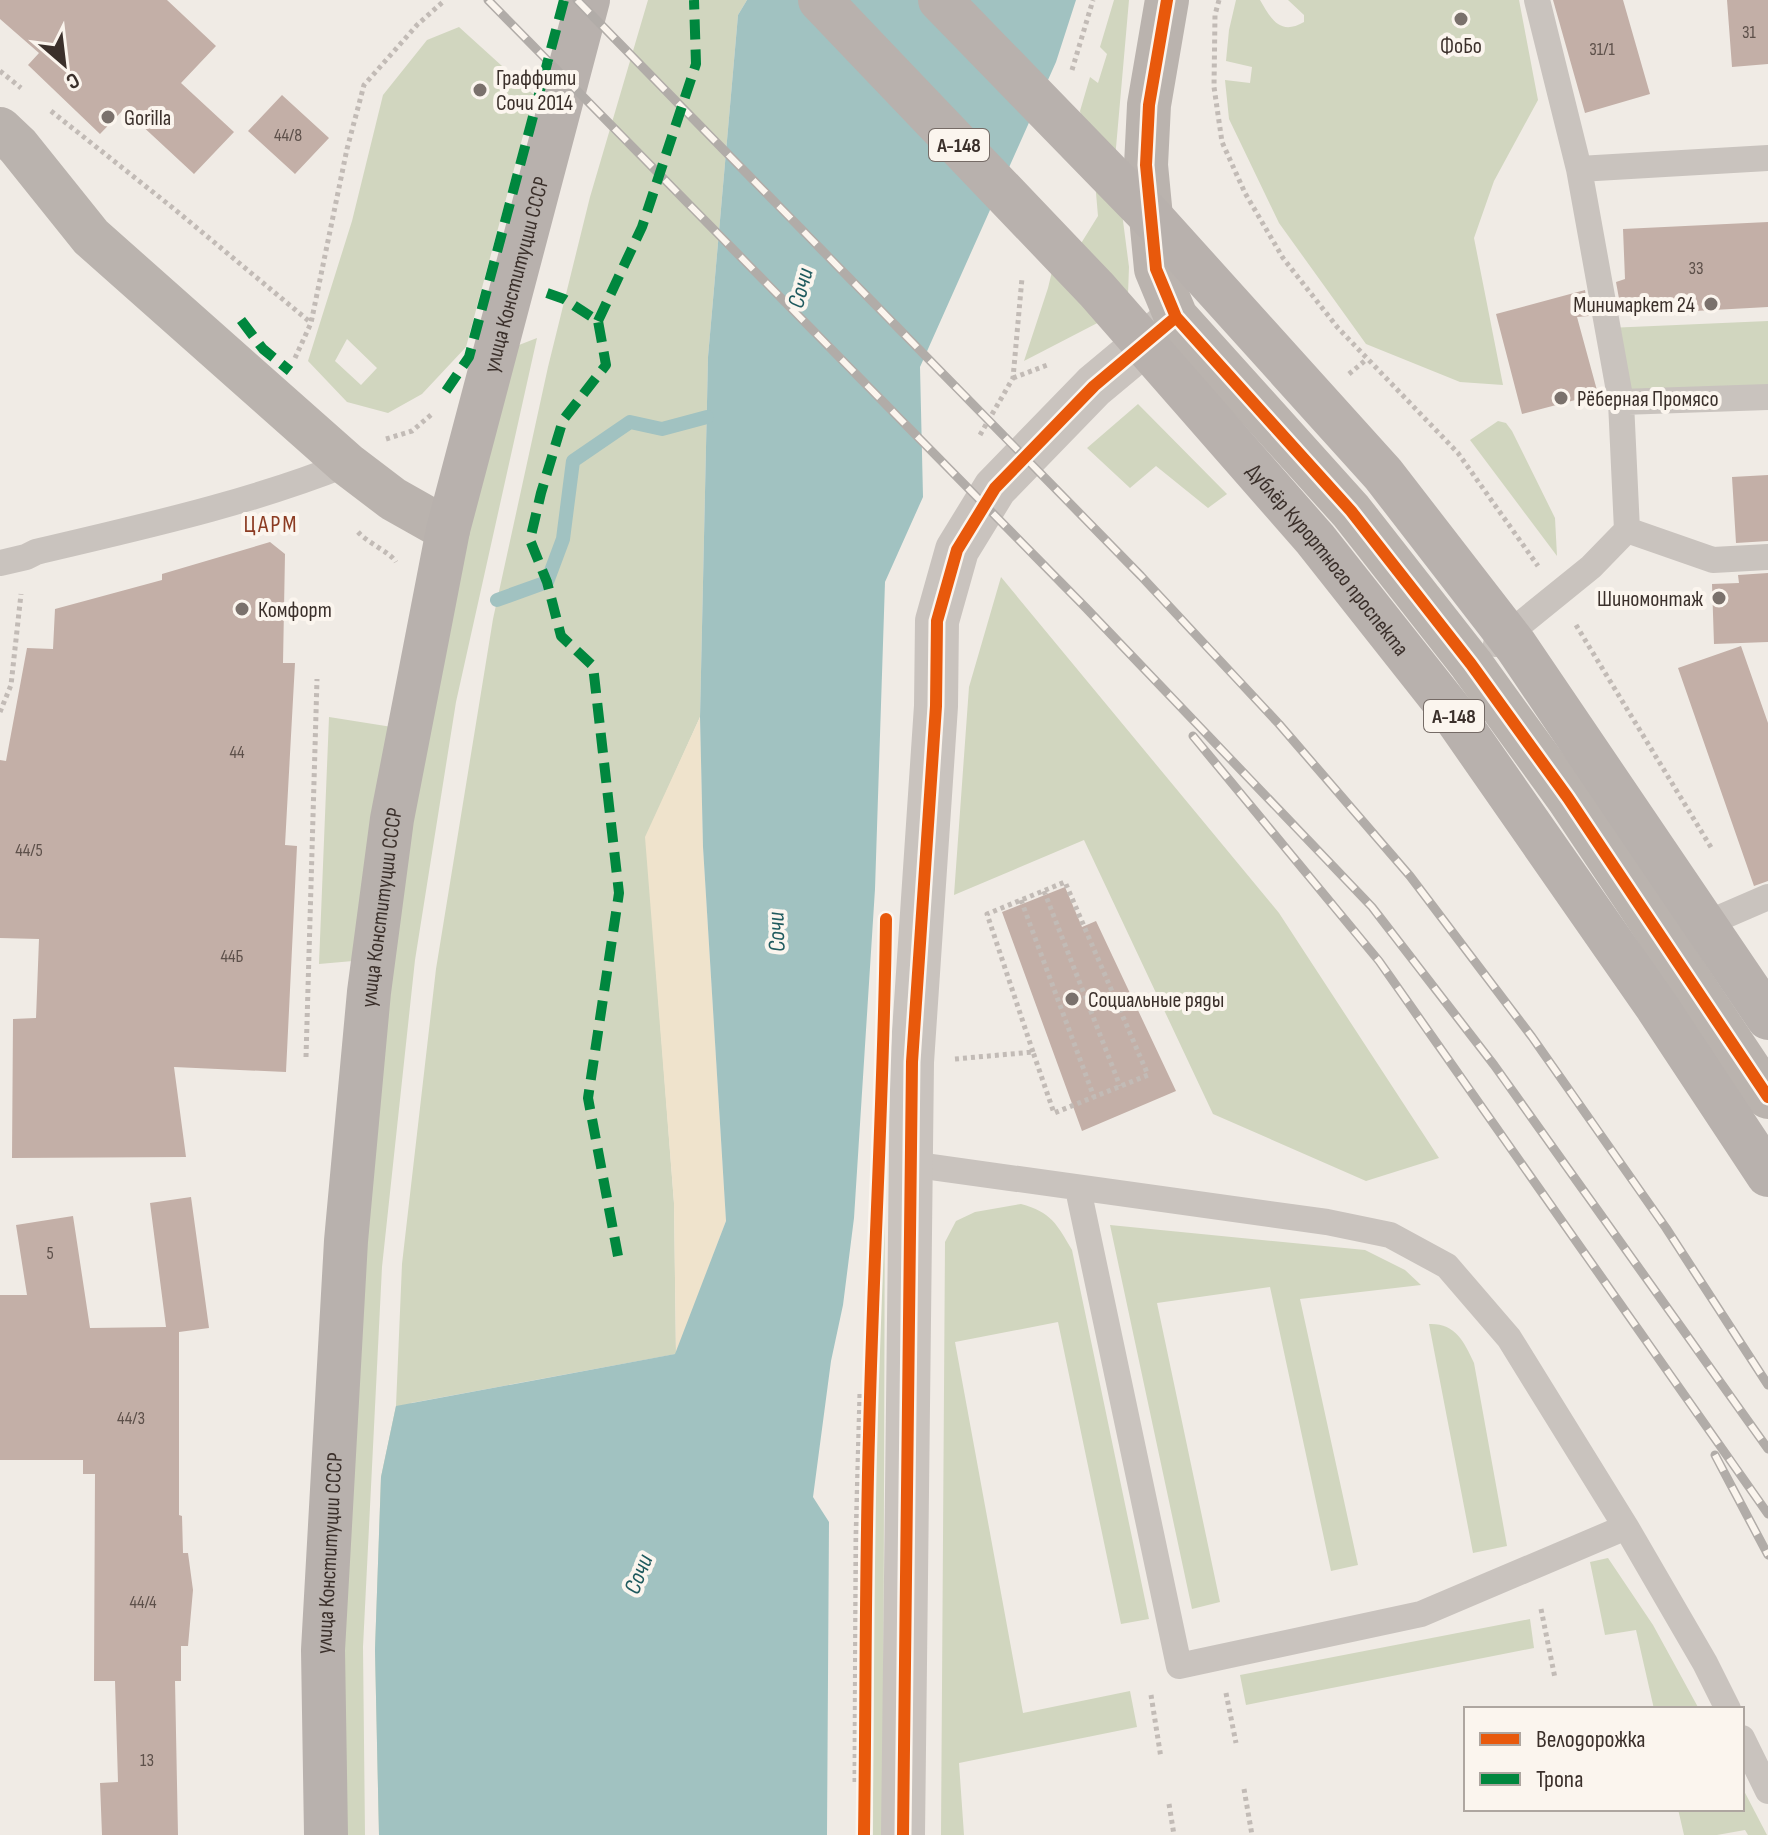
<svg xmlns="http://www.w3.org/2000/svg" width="1768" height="1835" font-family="'Sofia Sans Condensed',sans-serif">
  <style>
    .green { fill: #d1d6bf; fill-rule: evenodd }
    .sand { fill: #efe3cc }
    .water { fill: #a1c2c1 }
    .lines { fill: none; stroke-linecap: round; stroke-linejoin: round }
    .stream { stroke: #a1c2c1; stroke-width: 14 }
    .building { fill: #c3afa7 }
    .path { stroke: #c2bbb6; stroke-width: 5; stroke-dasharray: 4 4; stroke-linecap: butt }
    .lane { stroke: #c9c3be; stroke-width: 26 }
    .street { stroke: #c9c3be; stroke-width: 44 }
    .secondary { stroke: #bab3ae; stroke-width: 44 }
    .primary { stroke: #b8b1ad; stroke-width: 44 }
    .rail-casing { stroke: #b1aca8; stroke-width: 9 }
    .rail { stroke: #fbf5ee; stroke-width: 6; stroke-dasharray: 18; stroke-linecap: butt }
    .primary-bridge { stroke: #b8b1ad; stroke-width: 44 }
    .quiet { stroke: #00873e; stroke-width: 10; stroke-dasharray: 20 10; stroke-linecap: butt }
    .cycleway-casing { stroke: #fbf5ee; stroke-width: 17 }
    .cycleway { stroke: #e8590c; stroke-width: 12 }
    .poi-dot { fill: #7a716c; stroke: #fbf5ee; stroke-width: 3 }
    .labels { text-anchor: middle; stroke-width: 8; stroke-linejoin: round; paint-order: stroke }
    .number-label { font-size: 18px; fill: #5d504a }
    .shield { fill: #fbf5ee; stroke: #756b66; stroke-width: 2 }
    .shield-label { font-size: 20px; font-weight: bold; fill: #3b302b }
    .poi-label { font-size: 22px; fill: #3b302b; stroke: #fbf5ee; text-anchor: start }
    .street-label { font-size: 22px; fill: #3b302b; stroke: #fbf5ee }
    .water-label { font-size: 24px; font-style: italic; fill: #1f5a5e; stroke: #fbf5ee }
    .neighbourhood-label { font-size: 24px; letter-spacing: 2px; fill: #8c3b22; stroke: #fbf5ee }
  </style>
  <rect width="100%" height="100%" fill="#f0ebe5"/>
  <path class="green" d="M648 0H747L738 15 708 357 700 717 646 837 674 1203 676 1354 411 1403 379 1835 375 1650 381 1477 396 1406 402 1264 436 969 493 619 548 367 590 197Z
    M1114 0H1129L1115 159 1129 267 1128 294 1109 317 1024 361 1048 288 1055 259 1080 245 1098 216 1094 170 1080 111 1090 77 1098 83 1107 54 1100 47Z
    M1236 0H1260C1271 19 1280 36 1304 22V15L1288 0H1519L1538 100 1494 181 1474 238 1503 385 1460 382 1366 344 1279 223 1229 119 1225 80 1250 83 1252 67 1226 61 1229 30Z
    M459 27 534 95 466 347 422 394 388 413 347 402 308 361 352 221 383 95 427 40ZM347 339 377 368 361 385 335 361Z
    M1768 321V397L1621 402 1608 328Z
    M537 338 456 702 415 960 382 1267 363 1647 365 1835H326L369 992 496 354Z
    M1138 404 1227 494 1208 508 1156 466 1130 488 1087 448Z
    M1498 421 1506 423 1512 431 1555 518 1557 556 1470 440Z
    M1001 577 1279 913 1439 1158 1366 1181 1213 1114 1084 840 954 895 969 687Z
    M329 717 392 727 353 961 319 964Z
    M885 1153 883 1835H873L874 1407Z
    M1021 1204C1051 1212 1057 1224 1072 1250L1149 1619 1121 1624 1058 1322 955 1342 1023 1713 1130 1691 1137 1727 959 1763 964 1835H941L945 1242 956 1221 975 1212Z
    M1110 1225 1365 1250 1405 1270 1421 1285 1300 1299 1358 1565 1331 1571 1270 1287 1157 1303 1220 1602 1192 1609Z
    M1429 1324C1455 1323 1464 1341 1474 1363L1507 1546 1473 1553Z
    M1608 1558 1653 1625 1699 1709H1654L1636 1630 1605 1635 1590 1562Z
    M1530 1619 1534 1648 1246 1705 1240 1675Z
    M1742 1787 1767 1835H1748L1745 1830 1717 1835H1684L1678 1809H1742Z"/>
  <path class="sand" d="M700 717 703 847 726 1221 676 1354 674 1203 645 837Z"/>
  <path class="water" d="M747 0H1076L1056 62 920 367 923 497 885 582 875 889 854 1218 843 1305 831 1361 813 1497 829 1522 827 1835H379L375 1650 381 1477 396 1406 675 1354 726 1221 703 847 700 717 708 357 738 15Z"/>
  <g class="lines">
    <path class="stream" d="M497 600 547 582 563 539 573 461 630 422 662 429 707 417"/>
  </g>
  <path class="building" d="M0 0H167L216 46 181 83 234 132 194 174 124 109 100 134 28 65 39 53 0 19Z
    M1553 0H1623L1650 94 1585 113Z
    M1727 0H1768V64L1732 67Z
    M282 95 329 138 295 174 248 131Z
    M1768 222V307L1622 315 1616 282 1625 279 1623 229Z
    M1585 290 1589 316 1577 317 1598 394 1522 414 1496 314Z
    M1768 475V541L1736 543 1732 477Z
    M270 542 285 554 283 663H295L285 845 297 846 286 1072 174 1067 186 1157 12 1158 13 1019 36 1018 39 939 0 938V760L6 761 27 648 53 649 55 609 162 580V574Z
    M1768 573V642L1714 644 1712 584 1739 583 1738 575Z
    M1741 646 1768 723V881L1754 886 1678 668Z
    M1065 887 1082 927 1096 921 1176 1091 1082 1131 1002 912Z
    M191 1197 209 1328 179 1332V1515L182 1516 183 1553H188L193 1590 188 1646H181V1681H175L178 1835H102L100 1783 118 1782 115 1681H94L95 1474H83V1460H0V1295H27L16 1225 73 1216 90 1328 166 1327 150 1203Z"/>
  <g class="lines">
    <path class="path" d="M1219 0 1215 15 1214 87 1222 142 1245 193 1283 258 1338 328 1458 453 1538 566
      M1072 70 1093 0
      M0 71 21 88
      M51 111 173 208 310 322
      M295 358 311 323 347 149 364 85 417 25 445 0
      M1349 374 1367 359
      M1013 378 1050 364
      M980 435 1013 378 1022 278
      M386 439 412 431 432 414
      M358 532C369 544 390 552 396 562
      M1576 625 1712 849
      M0 712 11 685 21 594
      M1044 891 1120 1086
      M1021 900 1094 1097
      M306 1057 317 679
      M955 1059 1033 1052 1054 1113 1148 1075 1065 882 987 914 1033 1052
      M1541 1609 1555 1678
      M1226 1693 1236 1743
      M1151 1695 1161 1758
      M855 1782 856 1538 860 1392
      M1244 1789 1252 1835
      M1169 1804 1174 1835"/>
    <path class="lane" d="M1579 169 1768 158
      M1621 402 1768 397
      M1627 530 1713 560 1768 557
      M0 563 26 557 36 552C141 527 247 504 347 464
      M1496 644 1591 567 1627 530 1621 402 1579 169 1537 0
      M1694 929 1768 897
      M910 1164 1327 1222 1390 1235 1447 1266 1509 1338 1626 1527 1705 1663 1728 1709
      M1078 1189 1179 1666 1421 1614 1626 1527
      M1742 1738 1768 1791"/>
    <path class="street" d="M903 1835 912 1062 936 706 937 621 957 550 995 488 1094 386 1172 321"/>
    <path class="secondary" d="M1167 0 1149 105 1146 165 1156 269 1176 317 1351 511 1471 664 1568 798 1768 1097
      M0 129 18 146 91 237 347 464 393 499 448 530"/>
    <path class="primary" id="s1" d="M326 1835 323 1650 346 1241 369 992 392 819 448 530 588 0"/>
    <g class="rail-casing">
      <path id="rail" d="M488 0 1086 608 1372 907 1494 1065 1768 1449
        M577 0 1141 576 1279 724 1410 876 1532 1037 1666 1228 1768 1385
        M1193 736 1379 961 1768 1514
        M1715 1455 1768 1555"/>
    </g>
    <use href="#rail" class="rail"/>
    <g class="primary-bridge">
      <path id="s2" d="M820 0 1097 290 1315 539 1451 711 1657 1007 1768 1175"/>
      <path d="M940 0 1151 217 1383 474 1516 646 1768 1018"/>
    </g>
    <path class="quiet" d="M547 293 564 299 598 321 606 365 563 420 541 493 530 540 547 582 561 636 593 666 619 893 588 1098 618 1256
      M241 320 263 349 290 371
      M598 321 642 227 696 64 694 0
      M446 391 469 357 564 0"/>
    <g class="cycleway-casing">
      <path id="cycleway" d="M1167 0 1149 105 1146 165 1156 269 1176 317 1351 511 1471 664 1568 798 1768 1097
        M864 1835C866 1702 865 1568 869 1435 873 1263 884 1091 886 919
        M903 1835 912 1062 936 706 937 621 957 550 995 488 1094 386 1176 317"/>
    </g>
    <use href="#cycleway" class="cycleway"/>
  </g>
  <g class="poi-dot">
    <circle cx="1461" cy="19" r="8"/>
    <circle cx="480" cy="90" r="8"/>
    <circle cx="108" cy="117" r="8"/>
    <circle cx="1711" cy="304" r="8"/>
    <circle cx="1561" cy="398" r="8"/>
    <circle cx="1719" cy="598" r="8"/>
    <circle cx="242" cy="609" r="8"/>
    <circle cx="1072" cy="999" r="8"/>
  </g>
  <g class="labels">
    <g class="number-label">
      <text x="1749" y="38">31</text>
      <text x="1602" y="55">31/1</text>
      <text x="288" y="141">44/8</text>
      <text x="1696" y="274">33</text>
      <text x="237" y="758">44</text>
      <text x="29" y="856">44/5</text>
      <text x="232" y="962">44Б</text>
      <text x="50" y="1259">5</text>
      <text x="131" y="1424">44/3</text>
      <text x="143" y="1608">44/4</text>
      <text x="147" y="1766">13</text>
    </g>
    <g class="shield">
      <rect x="929" y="129" width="60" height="32" rx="6"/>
      <rect x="1424" y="700" width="60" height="32" rx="6"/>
    </g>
    <g class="shield-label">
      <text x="959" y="152">А-148</text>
      <text x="1454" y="723">А-148</text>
    </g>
    <g class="poi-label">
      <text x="1461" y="53" text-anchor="middle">ФоБо</text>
      <text x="496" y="85">Граффити<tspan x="496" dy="25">Сочи 2014</tspan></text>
      <text x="124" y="125">Gorilla</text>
      <text x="1695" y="312" text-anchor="end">Минимаркет 24</text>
      <text x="1577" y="406">Рёберная Промясо</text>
      <text x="1703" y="606" text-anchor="end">Шиномонтаж</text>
      <text x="258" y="617">Комфорт</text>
      <text x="1088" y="1007">Социальные ряды</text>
    </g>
    <g class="street-label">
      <text dy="8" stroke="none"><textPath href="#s1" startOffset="1578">улица Конституции СССР</textPath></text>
      <text dy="8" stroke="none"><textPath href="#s2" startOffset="756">Дублёр Курортного проспекта</textPath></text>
      <text dy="8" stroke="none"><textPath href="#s1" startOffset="930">улица Конституции СССР</textPath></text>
      <text dy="8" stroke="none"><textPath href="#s1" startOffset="282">улица Конституции СССР</textPath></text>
    </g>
    <g class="water-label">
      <text transform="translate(800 288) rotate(-75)" y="8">Сочи</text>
      <text transform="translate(776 932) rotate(-92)" y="8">Сочи</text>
      <text transform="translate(638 1574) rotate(-68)" y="8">Сочи</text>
    </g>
    <g class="neighbourhood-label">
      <text x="271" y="532">ЦАРМ</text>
    </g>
  </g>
  <rect x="1464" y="1707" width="280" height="104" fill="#fbf5ee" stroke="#aea6a0" stroke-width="2"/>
  <rect x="1480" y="1733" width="40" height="12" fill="#e8590c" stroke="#aea6a0" stroke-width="2"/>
  <text x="1536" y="1747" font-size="24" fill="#3b302b">Велодорожка</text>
  <rect x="1480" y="1773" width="40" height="12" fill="#00873e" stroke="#aea6a0" stroke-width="2"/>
  <text x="1536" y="1787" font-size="24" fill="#3b302b">Тропа</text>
  <g transform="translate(64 64) rotate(152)" stroke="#fbf5ee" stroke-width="6" paint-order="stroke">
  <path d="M0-6L14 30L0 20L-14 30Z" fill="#3b302b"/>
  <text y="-12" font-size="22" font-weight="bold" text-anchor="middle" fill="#3b302b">С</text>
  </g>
</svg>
